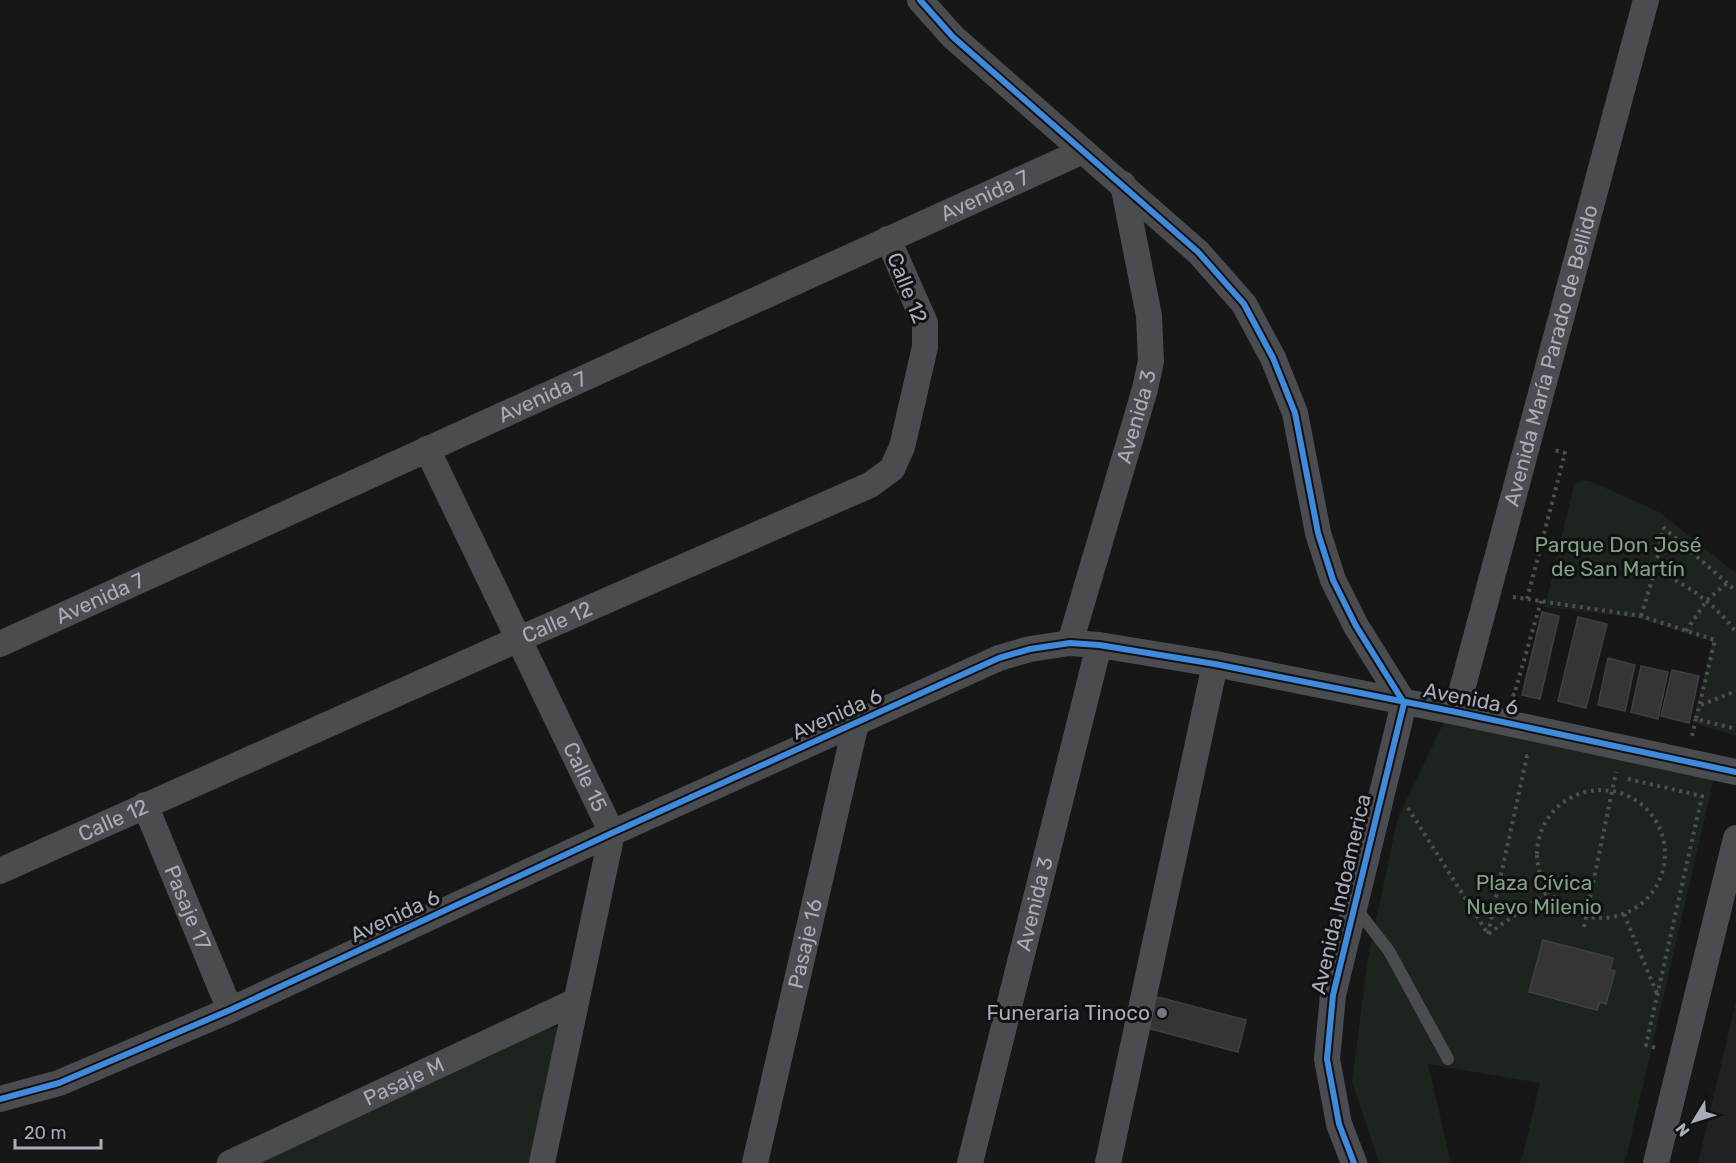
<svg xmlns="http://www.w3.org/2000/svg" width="1736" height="1163" font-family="Rubik,sans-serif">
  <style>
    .built { fill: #212123 }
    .green { fill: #1d241e }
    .building { fill: #353536; stroke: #3f4043; stroke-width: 1.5 }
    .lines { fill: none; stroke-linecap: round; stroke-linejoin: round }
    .path { stroke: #4d4e52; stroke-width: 4; stroke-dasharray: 3 4.5; stroke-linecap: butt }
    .service { stroke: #4b4c50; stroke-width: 12 }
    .minor { stroke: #4b4c50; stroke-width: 26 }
    .cycleway-casing { stroke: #111113; stroke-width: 10 }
    .cycleway { stroke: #408adc; stroke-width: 6 }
    .poi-dot { fill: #757880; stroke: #111113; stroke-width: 2 }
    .labels { text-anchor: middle; stroke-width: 6; stroke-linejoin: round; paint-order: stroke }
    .street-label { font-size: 21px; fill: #a8adb8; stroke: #111113 }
    .park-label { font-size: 21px; fill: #7fa381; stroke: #111113 }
    .poi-label { font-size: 21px; fill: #a8adb8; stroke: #111113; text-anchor: end }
  </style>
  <rect width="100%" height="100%" fill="#171717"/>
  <path class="built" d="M1736 1001V1163H1698Z"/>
  <path class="green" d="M1582 480 1590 481 1659 512 1736 573V736L1693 723 1712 642 1638 618 1545 607 1574 485Z
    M1445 720 1714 778 1625 1163H1521L1540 1083 1428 1064 1451 1163H1379L1352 1082 1368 958 1398 817Z
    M556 1027 561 1033 531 1163H254L547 1029Z"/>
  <path class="building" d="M1542 612 1559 616 1540 699 1522 695Z
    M1578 617 1607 624 1586 708 1558 701Z
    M1608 658 1635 665 1625 711 1598 705Z
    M1641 666 1668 672 1658 719 1631 712Z
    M1672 670 1699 676 1689 723 1661 716Z
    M1543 940 1613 958 1610 970 1615 971 1606 1004 1600 1002 1597 1010 1529 992Z
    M1150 995 1246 1020 1238 1052 1143 1027Z"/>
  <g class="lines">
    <path class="path" d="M1663 527 1736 591
      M1655 570C1689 586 1713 602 1736 632
      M1513 597 1641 616 1715 640 1696 719 1736 729
      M1527 599 1565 453 1554 450
      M1641 616 1655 570 1663 528
      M1686 631 1707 600 1727 583
      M1512 694 1514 695 1541 601
      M1701 705 1736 691
      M1692 736 1696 719
      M1628 779 1702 796 1646 1045 1659 1049
      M1537 854a64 64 0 1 1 128 0a64 64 0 1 1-128 0Z
      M1408 808 1488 934 1549 891
      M1624 914 1657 994
      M1584 927 1616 772
      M1488 934 1527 756 1530 757"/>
    <path class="service" d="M1355 907 1389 951 1448 1059"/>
    <g class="minor">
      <path d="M920 0 953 37 1198 252 1244 304 1273 358 1295 413 1318 533 1333 580 1356 626 1404 703 1333 995 1327 1059 1339 1124 1354 1163"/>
      <path id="s1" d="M427 449 612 833 542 1163"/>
      <path id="s2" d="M1070 643 1145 389 1151 361 1149 316 1123 184"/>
      <path id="s3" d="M0 644 1083 151"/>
      <path id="s4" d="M1456 712 1646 0"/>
      <path id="s5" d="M145 805 230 1010"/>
      <path id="s6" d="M0 871 519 639 870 485 892 469 902 447 925 347V323L888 239"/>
      <path d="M0 1099 59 1083 230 1010 612 833 999 658 1030 649 1070 643 1099 645 1215 664 1456 712 1736 772"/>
      <path id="s7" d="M230 1163 576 1001"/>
      <path id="s8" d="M755 1163 856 723"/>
      <path id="s9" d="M970 1163 1099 645"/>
      <path d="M1108 1163 1215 664"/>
      <path d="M1656 1163 1736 838"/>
    </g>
    <g class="cycleway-casing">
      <path id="cycleway" d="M920 0 953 37 1198 252 1244 304 1273 358 1295 413 1318 533 1333 580 1356 626 1404 703 1333 995 1327 1059 1339 1124 1354 1163
        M0 1099 59 1083 230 1010 612 833 999 658 1030 649 1070 643 1099 645 1215 664 1456 712 1736 772"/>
    </g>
    <use href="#cycleway" class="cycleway"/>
  </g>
  <circle class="poi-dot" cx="1162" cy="1013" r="6"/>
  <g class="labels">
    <g class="street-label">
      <text dy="7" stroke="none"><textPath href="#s3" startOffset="1082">Avenida 7</textPath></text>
      <text transform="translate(907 288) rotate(68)" y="7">Calle 12</text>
      <text dy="7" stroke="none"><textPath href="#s4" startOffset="369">Avenida María Parado de Bellido</textPath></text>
      <text dy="7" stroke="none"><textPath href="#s3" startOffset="596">Avenida 7</textPath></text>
      <text dy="7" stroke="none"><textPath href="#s2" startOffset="236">Avenida 3</textPath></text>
      <text dy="7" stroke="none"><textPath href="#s3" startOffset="110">Avenida 7</textPath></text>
      <text dy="7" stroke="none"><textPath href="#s6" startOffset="610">Calle 12</textPath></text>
      <text transform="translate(1471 699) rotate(11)" y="7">Avenida 6</text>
      <text transform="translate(837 714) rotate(-24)" y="7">Avenida 6</text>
      <text dy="7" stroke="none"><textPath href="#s1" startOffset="364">Calle 15</textPath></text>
      <text dy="7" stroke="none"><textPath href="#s6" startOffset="124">Calle 12</textPath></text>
      <text transform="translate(1341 894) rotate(-77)" y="7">Avenida Indoamerica</text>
      <text dy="7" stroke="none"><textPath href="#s9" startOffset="267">Avenida 3</textPath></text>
      <text dy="7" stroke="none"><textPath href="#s5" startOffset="111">Pasaje 17</textPath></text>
      <text transform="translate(395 916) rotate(-25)" y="7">Avenida 6</text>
      <text dy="7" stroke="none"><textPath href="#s8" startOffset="225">Pasaje 16</textPath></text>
      <text dy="7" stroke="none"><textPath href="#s7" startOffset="192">Pasaje M</textPath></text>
    </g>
    <g class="park-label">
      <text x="1618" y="552">Parque Don José<tspan x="1618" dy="24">de San Martín</tspan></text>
      <text x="1534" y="890">Plaza Cívica<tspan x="1534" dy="24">Nuevo Milenio</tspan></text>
    </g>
    <g class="poi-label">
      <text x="1150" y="1020">Funeraria Tinoco</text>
    </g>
  </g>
  <g transform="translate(1694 1121) rotate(232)" stroke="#111113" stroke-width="4.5" paint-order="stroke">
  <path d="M0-4.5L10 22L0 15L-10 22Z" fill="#a8adb8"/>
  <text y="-9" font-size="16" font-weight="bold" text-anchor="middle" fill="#a8adb8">N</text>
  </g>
  <path d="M15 1139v9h86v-9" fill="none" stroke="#a8adb8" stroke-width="3"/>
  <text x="24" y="1139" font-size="18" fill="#a8adb8" stroke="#111113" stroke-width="4.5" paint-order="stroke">20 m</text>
</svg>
